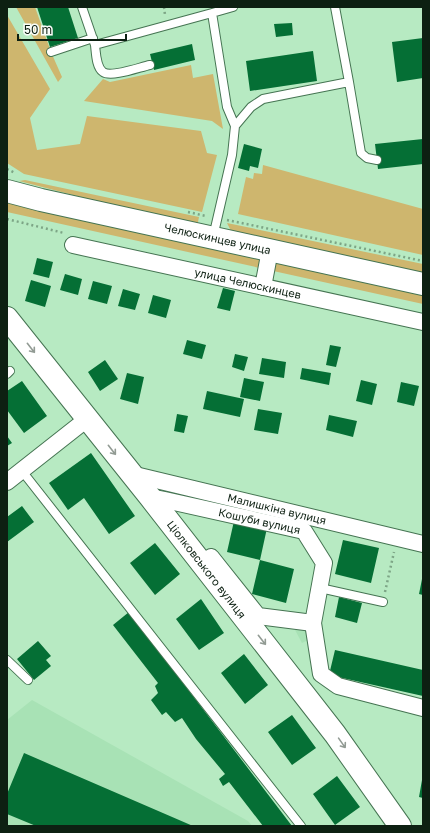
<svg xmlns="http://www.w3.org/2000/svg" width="430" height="833" font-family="'Golos Text',sans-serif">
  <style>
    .built { fill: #a8e2b5 }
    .green { fill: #ceb66e }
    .building { fill: #056f35 }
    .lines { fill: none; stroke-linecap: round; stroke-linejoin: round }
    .lane-casing { stroke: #457452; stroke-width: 10 }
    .street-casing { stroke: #457452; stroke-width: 18 }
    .secondary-casing { stroke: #457452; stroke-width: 24 }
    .path { stroke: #7da586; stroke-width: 2.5; stroke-dasharray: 2 3; stroke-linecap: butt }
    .lane { stroke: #fff; stroke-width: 8 }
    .street { stroke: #fff; stroke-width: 16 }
    .secondary { stroke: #fff; stroke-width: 22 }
    .oneway { stroke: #929b94 }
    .labels { text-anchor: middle; stroke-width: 4; stroke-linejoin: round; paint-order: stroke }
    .street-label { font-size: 11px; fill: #0d2012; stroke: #f9fef9 }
  </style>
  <rect width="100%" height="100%" fill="#b7eac2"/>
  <path class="built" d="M304 624 312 638 302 643 295 630Z
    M32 700 248 821 252 826H7V720Z"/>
  <path class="green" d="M16 7H35L51 52 62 77 58 82Z
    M7 15 50 89 30 118 37 150 80 144 87 116 201 131 207 153 217 155 202 212 24 174 7 163Z
    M191 65 193 78 213 74 223 129 212 121 84 101 103 79 110 82Z
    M263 165 423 209V255L238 214 246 177 253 179 254 173 262 174Z
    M25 180 199 217 197 227 19 181Z
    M7 198 423 290V304L7 212Z
    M227 223 423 264V275L232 233Z"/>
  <path class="building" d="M37 7H68L78 38 50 47Z
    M292 23 293 35 276 37 274 24Z
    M423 38V78L397 82 392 42Z
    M192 44 195 60 154 70 150 54Z
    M313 51 317 81 250 91 246 61Z
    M423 139V164L378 169 375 144Z
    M244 144 262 149 258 168 250 166 249 171 238 168Z
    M37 258 53 262 49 278 33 274Z
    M65 274 82 279 78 295 60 290Z
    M31 280 51 286 45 307 25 301Z
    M93 281 112 286 107 304 88 299Z
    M223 288 235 291 230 311 217 308Z
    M123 289 140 294 135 310 118 306Z
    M153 295 171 300 166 318 148 313Z
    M187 340 206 345 202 359 183 354Z
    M330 345 341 347 336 367 326 365Z
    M235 354 248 357 244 371 232 367Z
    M262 358 286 362 284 378 259 374Z
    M105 360 118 379 100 391 88 372Z
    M302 368 331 373 329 385 300 379Z
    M127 373 144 377 138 404 120 399Z
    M244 378 264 382 260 401 240 397Z
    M361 380 377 384 372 405 356 401Z
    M22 381 47 416 24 433 7 410V391Z
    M401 382 419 386 414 406 397 402Z
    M207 391 244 399 240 417 203 409Z
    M258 409 282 413 278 434 254 430Z
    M177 414 188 416 184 433 174 431Z
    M329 415 357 421 353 437 326 430Z
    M7 436 12 443 7 446Z
    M91 453 135 516 109 534 84 498 68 510 49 483Z
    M22 506 34 522 7 542V517Z
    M234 521 267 528 260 560 227 552Z
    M343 540 379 548 371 583 335 574Z
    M155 543 180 574 155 595 130 563Z
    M260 560 294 569 286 603 252 594Z
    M422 579H423V595L419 594Z
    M339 597 362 603 357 623 335 617Z
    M201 599 224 633 199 650 176 619Z
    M129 612 292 826H263L229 782 223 786 219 779 225 774 196 739 182 718 175 722 166 712 162 715 151 700 158 693 155 686 158 683 113 625Z
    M38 641 51 656 46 660 51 666 34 680 17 659Z
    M335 650 423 670V696L329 675Z
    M244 654 268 685 245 704 221 673Z
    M292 715 316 748 292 765 268 732Z
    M24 753 193 826H36L7 814V794Z
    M337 776 360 807 335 825 313 794Z
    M422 780H423V798L419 797Z"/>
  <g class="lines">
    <g class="lane-casing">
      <path id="lane" d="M82 7 95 45 212 13 227 107 235 126 232 155 213 237
        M212 13 233 7
        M95 45C96 53 96 67 103 72 111 78 140 67 150 65
        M51 52 93 38
        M349 82 361 153 367 158 377 160
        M235 126 251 107 263 99 349 82 335 7
        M7 374 10 371
        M22 471 301 826
        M320 588 383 602
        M7 660 28 680"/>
    </g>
    <g class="street-casing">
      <g id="street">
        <path id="s1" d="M73 245 423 322"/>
        <path d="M263 287 270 250"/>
        <path id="s2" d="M131 474 423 544"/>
        <path d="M7 482 87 419"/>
        <path id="s3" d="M150 497 165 500 304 531 324 563 313 623 321 674 338 686 423 708"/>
        <path d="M211 557 258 616 313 623"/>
      </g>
    </g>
    <g class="secondary-casing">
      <g id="secondary">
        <path id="s4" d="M7 191 41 200 423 284"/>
        <path id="s5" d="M7 318 150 497 335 734 400 826"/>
      </g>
    </g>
    <path class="path" d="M164 7 165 15
      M7 169 15 173
      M188 212 206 216
      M7 219 64 233
      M227 220 423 261
      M385 592 394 552"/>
    <use href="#lane" class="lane"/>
    <use href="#street" class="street"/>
    <use href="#secondary" class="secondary"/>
  </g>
  <defs><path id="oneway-shaft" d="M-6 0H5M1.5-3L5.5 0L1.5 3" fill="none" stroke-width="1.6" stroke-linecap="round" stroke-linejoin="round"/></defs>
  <g class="oneway">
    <use href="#oneway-shaft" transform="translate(31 348) rotate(52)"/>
    <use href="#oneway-shaft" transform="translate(112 450) rotate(52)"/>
    <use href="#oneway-shaft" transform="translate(262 640) rotate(52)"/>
    <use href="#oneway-shaft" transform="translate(342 743) rotate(55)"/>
  </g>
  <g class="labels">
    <g class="street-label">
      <text dy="4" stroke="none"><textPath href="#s4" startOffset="216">Челюскинцев улица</textPath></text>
      <text dy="4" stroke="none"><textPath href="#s1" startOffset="179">улица Челюскинцев</textPath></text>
      <text dy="4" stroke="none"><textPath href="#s2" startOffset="150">Малишкіна вулиця</textPath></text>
      <text dy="4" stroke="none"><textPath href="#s3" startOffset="112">Кошуби вулиця</textPath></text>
      <text dy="4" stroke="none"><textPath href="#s5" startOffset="321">Ціолковського вулиця</textPath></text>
    </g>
  </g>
  <rect width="430" height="833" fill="none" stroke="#0d2012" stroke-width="16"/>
  <path d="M18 34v6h108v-6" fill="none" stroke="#0d2012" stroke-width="2"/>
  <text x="24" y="34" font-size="12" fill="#0d2012" stroke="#f9fef9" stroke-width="3" paint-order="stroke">50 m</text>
</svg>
